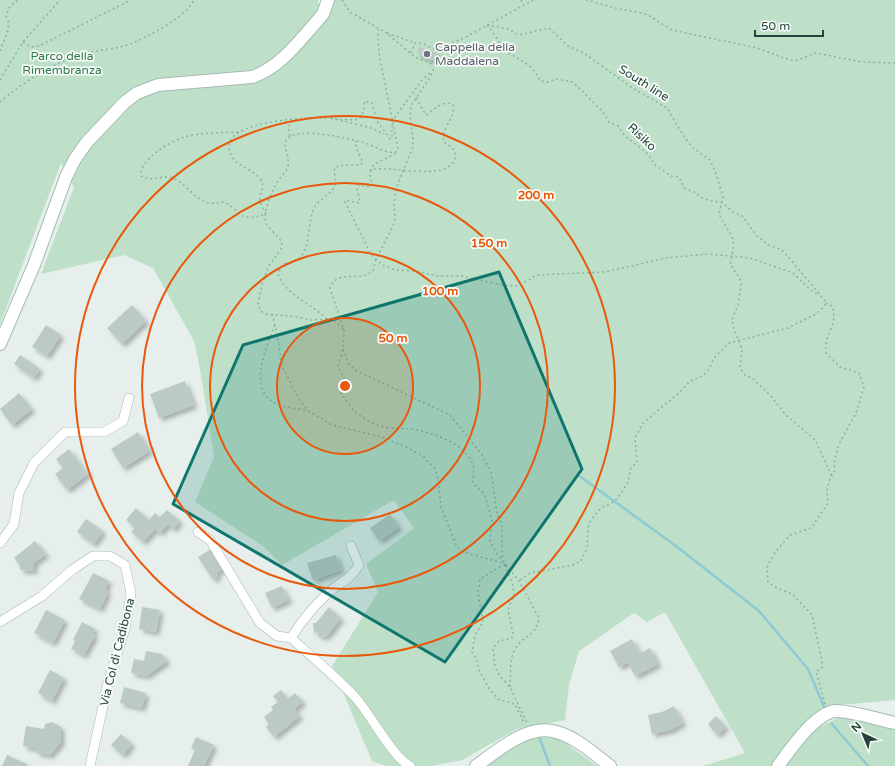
<svg xmlns="http://www.w3.org/2000/svg" width="895" height="766" font-family="'Varela Round',sans-serif">
  <style>
    .green { fill: #bfe0c8 }
    .lines { fill: none; stroke-linecap: round; stroke-linejoin: round }
    .stream { stroke: #8ec9d4; stroke-width: 2.5 }
    .building { fill: #bbcac4; filter: url(#shadow) }
    .street-casing { stroke: #a8b8b2; stroke-width: 10 }
    .secondary-casing { stroke: #a4bbb3; stroke-width: 14 }
    .path { stroke: #86b3a5; stroke-width: 1.5; stroke-dasharray: 2 3; stroke-linecap: butt }
    .street { stroke: #fff; stroke-width: 9 }
    .secondary { stroke: #fff; stroke-width: 12 }
    .marked { fill: #0f766e; fill-opacity: 0.2; stroke: #0f766e; stroke-width: 3; stroke-linejoin: round }
    .ring { fill: none; stroke: #e8590c; stroke-width: 2 }
    .worship-dot { fill: #6b7280; stroke: #f7fbf9; stroke-width: 1.5 }
    .labels { text-anchor: middle; stroke-width: 3.5; stroke-linejoin: round; paint-order: stroke }
    .worship-label { font-size: 12px; fill: #5b616d; stroke: #f7fbf9; text-anchor: start }
    .park-label { font-size: 12px; fill: #2d7a4b; stroke: #f7fbf9 }
    .street-label { font-size: 12px; fill: #24423a; stroke: #f7fbf9 }
    .centre { fill: #e8590c; stroke: #f7fbf9; stroke-width: 2 }
    .ring-label { font-size: 12px; text-anchor: middle; font-weight: bold; fill: #e8590c; stroke: #f7fbf9; stroke-width: 3.5; stroke-linejoin: round; paint-order: stroke }
  </style>
  <defs>
    <filter id="shadow"><feDropShadow dx="3.5" dy="3.5" stdDeviation="2" flood-color="#0004"/></filter>
  </defs>
  <rect width="100%" height="100%" fill="#e6efeb"/>
  <path class="green" d="M0 0H318V4L333 0H895V700L851 704H833L819 710 810 718 773 766H703L745 753 665 612 647 622 634 613 579 651 569 685 565 720 517 729 462 760 431 766H387L372 761 332 666 378 592 366 564 414 528 394 500 282 565 263 546 195 502 214 457 200 369 194 341 153 268 124 255 41 274 74 187 61 163 0 324Z
    M840 717 895 727V766H786L815 729Z
    M557 737 597 766H484L528 738Z"/>
  <g class="lines">
    <path class="stream" d="M578 475 676 546 759 611 808 669 825 709
      M832 724 868 766
      M540 739 550 766"/>
  </g>
  <path class="building" d="M419 47 436 53 433 61 419 54 417 52Z
    M132 305 146 321 122 344 107 328Z
    M46 325 61 335 47 356 32 347Z
    M20 355 40 369 34 378 14 364Z
    M185 381 194 405 159 418 150 394Z
    M19 393 32 409 12 425 0 409Z
    M138 432 150 451 123 468 111 449Z
    M69 449 88 474 67 490 55 474 63 468 56 459Z
    M136 508 149 520 155 513 160 517 167 510 180 521 173 529 168 524 160 533 155 529 143 542 131 532 135 528 126 520Z
    M390 514 399 527 379 541 370 528Z
    M86 519 103 531 94 544 77 532Z
    M35 541 46 554 34 563V571L20 570V565L14 558Z
    M211 549 224 568 216 573 218 576 213 580 198 557Z
    M336 555 341 570 313 580 307 563Z
    M93 573 109 581 105 590 108 592 100 609 79 599Z
    M282 586 289 600 272 608 265 593Z
    M142 607 160 610 156 632 139 629Z
    M329 607 341 618 327 636 319 637 318 632 314 633 313 623H316Z
    M46 610 65 620 53 643 34 633Z
    M82 622 95 629 92 634 95 635 84 655 71 649 75 641 73 640Z
    M632 639 640 653 650 648 658 664 635 676 628 662 619 667 610 651Z
    M146 651 162 654 167 661 146 676 131 673 134 659 144 661Z
    M50 670 64 678 52 701 38 693Z
    M124 687 146 693 142 708 120 703Z
    M281 690 288 699 295 693 303 702 294 709 300 716 274 737 266 727 269 724 264 717 273 710 271 707 278 702 273 696Z
    M674 706 683 723 670 730 652 734 648 715 662 712Z
    M716 716 726 727 717 735 708 724Z
    M52 722 61 727V742L50 755 36 753 37 749 23 746 26 726 44 729 45 724Z
    M121 734 132 744 123 755 111 745Z
    M196 737 214 745 204 766H188L195 750 191 748Z
    M7 755 27 764 26 766H2Z"/>
  <g class="lines">
    <g class="street-casing">
      <path id="street" d="M198 532 210 540 260 623 277 636 291 638
        M0 543 14 524 19 493 34 463 65 432H104L123 421 129 398
        M351 546 359 565C348 583 340 581 327 594 313 607 301 622 291 638 312 657 335 676 355 697 370 713 392 757 410 766
        M0 622 42 596 72 570 93 556H110L125 565 131 593 125 629 108 683 90 766"/>
    </g>
    <g class="secondary-casing">
      <path id="secondary" d="M0 344 34 265 66 177 75 159 87 142 125 102 137 93 158 85 252 77C280 68 299 41 318 20L323 14 328 0
        M476 766C496 752 526 725 552 731 574 735 593 753 610 766
        M778 766C790 750 814 714 835 711 849 710 880 720 895 723"/>
    </g>
    <path class="path" d="M342 0 350 12 385 32 415 57 435 65
      M521 0 523 4
      M586 0 619 9 638 12 648 15 672 30 757 48 784 58 795 61 816 53 862 62 895 63
      M487 25C493 32 498 41 504 48 517 62 531 60 540 81L548 82 556 79 573 82 603 112 609 122 618 126 624 135 648 154 655 165 671 176 679 177 684 188 694 192 704 199 723 203 733 212 742 216 757 236 768 245 780 249 785 253 826 302 825 306 816 314 788 328 729 343 714 358 709 369 703 376 690 381 680 392 643 423 635 438 637 462 631 468 628 482 619 496 614 502 601 508 591 520 588 527 587 548 581 561 573 565 530 573 519 581
      M487 25 508 29 519 35 549 28 568 46 584 53 631 87 667 108 685 138 692 147 710 160 715 171 723 197 719 214C731 239 738 233 730 264L740 279 741 284 738 305 732 319 733 326 742 349 740 368 745 375 752 378 769 394 786 415 815 440 832 476
      M387 33 415 43
      M23 42 31 47 39 46 131 0
      M0 51C3 41 13 27 6 16L10 6 18 0
      M411 53 415 43H422L441 53
      M0 80 23 42 60 0
      M416 98 426 115C434 110 443 99 453 105 456 119 441 126 444 142 450 146 458 151 455 159 445 183 391 164 371 170L370 178 373 184 370 187 358 185 357 189 360 201 359 203 346 200 345 202 371 254 382 265 395 270 415 271 438 276H462L502 285 518 286 537 275 605 272 666 258 708 254 750 258 793 273 814 293 820 294
      M0 102C16 87 54 63 75 56 94 50 117 50 135 42 153 34 185 17 194 0
      M331 118 371 128 384 134
      M238 132C221 133 201 132 185 137 171 141 139 159 141 176 154 182 158 176 169 177 185 180 193 200 209 203 214 204 220 202 225 202 244 215 241 222 266 214 263 209 260 203 260 197 261 191 265 186 261 180 252 167 232 167 229 149 224 121 306 117 325 118 333 118 354 122 360 118 364 114 364 105 365 101L372 103 377 121 390 139 392 138V121L422 80 431 72
      M290 136C287 128 288 126 294 120
      M370 171C373 160 389 160 396 152
      M272 314 277 333 282 366 300 401 308 411 332 425 382 437 406 447 423 456 435 469 438 479 441 507 457 547 463 552 503 563
      M327 319C313 305 285 294 278 274L283 264C287 263 292 263 295 261 314 251 305 221 316 205 322 197 331 195 335 185 337 179 333 173 335 167L345 165H360L363 162 356 148V141
      M275 325C267 345 249 385 271 401 281 408 297 408 308 411
      M343 329 333 319 311 320 298 317 266 314 261 311 258 305 262 285 268 267 281 249 282 242C278 237 268 227 266 223 262 212 274 185 281 177 298 160 279 149 287 139 297 126 351 139 365 143 375 146 385 154 396 152L398 148 380 59 378 41V29
      M343 349 349 364 355 370 450 415 482 455 491 472 497 514 502 524V554L504 562
      M505 564 480 579 478 593 483 622 475 635 472 653 477 659 478 668 488 687 498 699 515 704 524 723
      M505 565 513 586 514 595 508 610 513 633 512 638 499 641 493 648 495 667 500 676 510 687 527 723
      M510 687C511 675 509 660 515 649 523 635 536 637 539 618L519 581 495 551 490 541 492 521 485 495 473 483C473 477 475 468 472 462 462 442 431 432 411 429 399 428 386 429 375 424 358 417 348 406 340 391L344 378 338 366 343 349 344 331 330 288C338 268 359 283 373 271L376 259 393 226 395 219 394 203 397 186 413 147V137L410 119 411 106 430 77 441 53 447 45 466 37 533 0
      M825 704 816 672 822 668V661L812 615 792 594 775 587 768 582 767 567 776 551 790 535 811 528 828 503 827 490 829 481 835 470 834 464 838 446 856 413 864 387 859 373 840 367 826 353C823 334 839 325 832 306L826 303"/>
    <use href="#street" class="street"/>
    <use href="#secondary" class="secondary"/>
  </g>
  <path class="marked" d="M499 272 582 469 445 662 173 504 243 345Z"/>
  <circle cx="345" cy="386" r="68" fill="#e8590c" fill-opacity=".12"/>
  <g class="ring">
    <circle cx="345" cy="386" r="68"/>
    <circle cx="345" cy="386" r="135"/>
    <circle cx="345" cy="386" r="203"/>
    <circle cx="345" cy="386" r="270"/>
  </g>
  <circle class="worship-dot" cx="427" cy="54" r="4"/>
  <g class="labels">
    <g class="worship-label">
      <text x="435" y="51">Cappella della<tspan x="435" dy="14">Maddalena</tspan></text>
    </g>
    <g class="park-label">
      <text x="62" y="60">Parco della<tspan x="62" dy="14">Rimembranza</tspan></text>
    </g>
    <g class="street-label">
      <text transform="translate(644 83) rotate(32)" y="4">South line</text>
      <text transform="translate(642 137) rotate(44)" y="4">Risiko</text>
      <text transform="translate(117 652) rotate(-76)" y="4">Via Col di Cadibona</text>
    </g>
  </g>
  <circle cx="345" cy="386" r="6" class="centre"/>
  <g class="ring-label">
    <text x="536" y="199">200 m</text>
    <text x="489" y="247">150 m</text>
    <text x="440" y="295">100 m</text>
    <text x="393" y="342">50 m</text>
  </g>
  <g transform="translate(863 734) rotate(316)" stroke="#f7fbf9" stroke-width="3" paint-order="stroke">
  <path d="M0-3L7 15L0 10L-7 15Z" fill="#24423a"/>
  <text y="-6" font-size="11" font-weight="bold" text-anchor="middle" fill="#24423a">N</text>
  </g>
  <path d="M755 30v6h68v-6" fill="none" stroke="#24423a" stroke-width="2"/>
  <text x="761" y="30" font-size="12" fill="#24423a" stroke="#f7fbf9" stroke-width="3" paint-order="stroke">50 m</text>
</svg>
